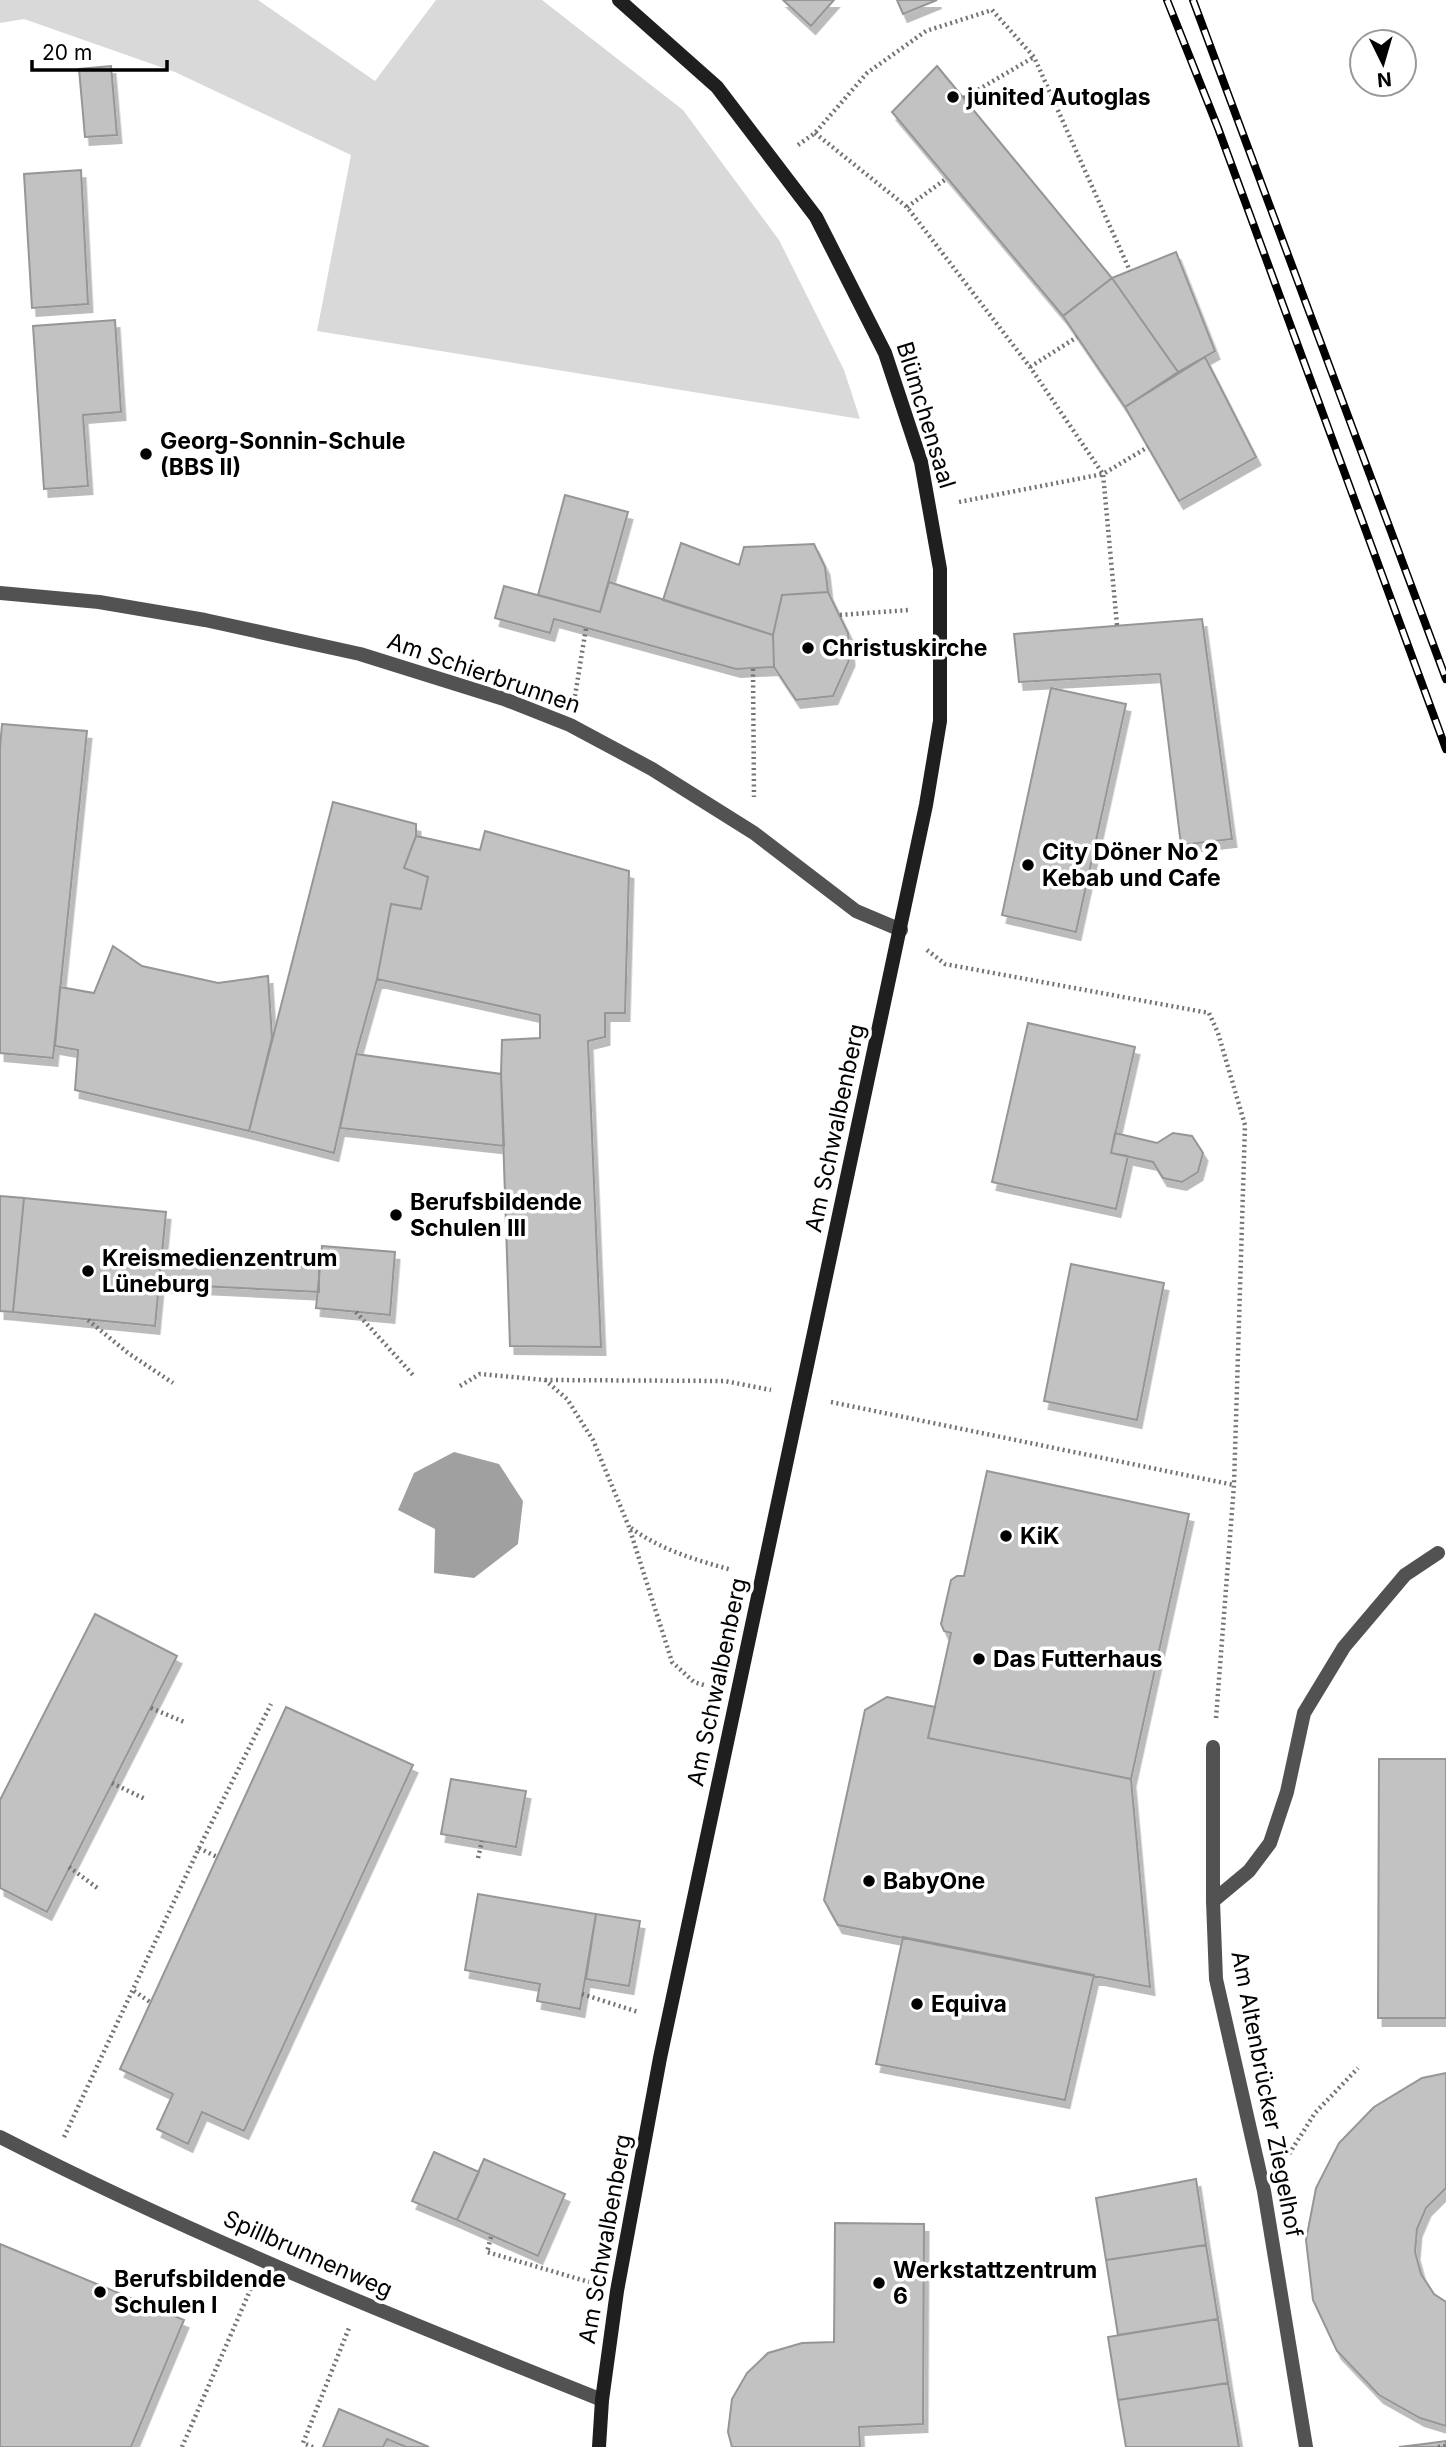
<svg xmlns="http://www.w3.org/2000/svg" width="1446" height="2447" font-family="Inter,sans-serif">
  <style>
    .green { fill: #d9d9d9 }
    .water { fill: #a0a0a0 }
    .building { fill: #c2c2c2; stroke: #969696; stroke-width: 2; filter: url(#shadow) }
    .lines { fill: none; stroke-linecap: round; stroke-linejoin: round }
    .path { stroke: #747474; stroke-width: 4.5; stroke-dasharray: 2 3.5; stroke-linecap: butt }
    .lane { stroke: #525252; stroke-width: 14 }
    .street { stroke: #525252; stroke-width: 14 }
    .secondary { stroke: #1f1f1f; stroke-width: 14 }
    .rail-casing { stroke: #000; stroke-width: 8 }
    .rail { stroke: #fff; stroke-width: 5; stroke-dasharray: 16; stroke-linecap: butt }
    .poi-dot { fill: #000; stroke: #fff; stroke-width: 2.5 }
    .labels { text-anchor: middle; stroke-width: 7; stroke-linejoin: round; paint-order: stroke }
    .poi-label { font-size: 23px; font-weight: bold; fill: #000; stroke: #fff; text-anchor: start }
    .street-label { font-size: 23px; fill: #000; stroke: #fff }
  </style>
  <defs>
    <filter id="shadow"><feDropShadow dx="4.5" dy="8" stdDeviation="0" flood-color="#0004"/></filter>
  </defs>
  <rect width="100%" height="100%" fill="#fff"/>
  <path class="green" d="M0 0H258L375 81 436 0H542L683 110 779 240 844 370 860 419 317 331 351 155 175 72 24 19 0 23Z"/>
  <path class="water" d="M454 1452 499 1464 523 1501 518 1544 474 1578 434 1573 435 1529 398 1510 414 1473Z"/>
  <path class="building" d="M783 0H834L811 26Z
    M897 0H937L903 14Z
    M111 66 117 135 85 137 79 69Z
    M937 66 1112 278 1063 316 892 112Z
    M81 170 88 304 32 308 24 174Z
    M1176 252 1215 351 1178 372 1112 278Z
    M1112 278 1178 372 1125 407 1063 316Z
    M115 320 121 412 83 415 88 486 44 489 33 326Z
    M1205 357 1256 457 1179 501 1125 407Z
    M565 495 628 512 600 612 538 595Z
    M681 543 739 565 744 547 814 544 825 567 828 592 782 595 773 635 663 600Z
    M609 582 773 635 774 667 736 669 554 619 550 633 495 618 504 586 600 612Z
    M828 592 848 633 850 658 833 696 796 700 774 667 773 635 782 595Z
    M1202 619 1232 839 1181 845 1160 674 1019 682 1014 634Z
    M1051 688 1126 704 1076 932 1002 915Z
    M2 724 87 731 53 1058 0 1053V748Z
    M333 802 416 824V836L404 868 428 877 421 909 391 904 377 979 356 1054 334 1153 249 1131Z
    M485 831 629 871 625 1013H605V1037L588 1041 601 1347 510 1346 501 1074 502 1040 540 1038V1015L377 979 391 904 421 909 428 877 404 868 416 836 480 850Z
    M113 946 142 966 218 983 268 976 272 1038 249 1131 75 1090 78 1050 55 1046 60 987 94 993Z
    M1028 1023 1135 1047 1111 1153 1128 1156 1116 1209 992 1182Z
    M356 1054 501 1074 504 1146 340 1128Z
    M1115 1133 1157 1143 1173 1133 1192 1136 1203 1153 1198 1172 1182 1182 1163 1178 1153 1162 1111 1153Z
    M0 1196 24 1198 13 1312 0 1311Z
    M24 1198 166 1212 155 1326 13 1312Z
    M322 1246 395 1252 390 1315 316 1308Z
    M161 1259 319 1267V1292L159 1284Z
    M1071 1264 1164 1283 1137 1420 1044 1401Z
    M987 1471 1189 1514 1131 1779 928 1738 951 1633 944 1631 941 1624 951 1580 957 1576H964Z
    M95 1614 177 1656 47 1912 0 1888V1800Z
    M887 1697 935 1707 928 1738 1131 1779 1150 1987 838 1925 824 1900 865 1710Z
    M286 1707 413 1765 244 2131 202 2112 188 2144 157 2129 173 2094 120 2069Z
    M1379 1759H1446V2018H1378Z
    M451 1779 526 1791 516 1847 441 1834Z
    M478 1894 596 1914 580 2009 537 2001 540 1984 465 1970Z
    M596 1914 640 1921 629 1986 586 1979Z
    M903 1937 1094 1975 1065 2100 876 2064Z
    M1446 2073V2188L1426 2208 1417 2229 1415 2252 1421 2274 1434 2294 1446 2302V2426L1420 2418 1379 2395 1337 2351 1313 2300 1306 2240 1316 2188 1339 2143 1374 2107 1422 2078Z
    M434 2152 479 2172 457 2220 412 2201Z
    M484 2159 565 2194 538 2256 457 2220Z
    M1196 2179 1206 2245 1106 2260 1096 2198Z
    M835 2223 924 2224 923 2424 859 2427 860 2447H732L728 2432 732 2399 747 2373 768 2353 802 2343 834 2342Z
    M0 2244 184 2320 131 2447H0Z
    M1206 2245 1218 2319 1118 2335 1106 2260Z
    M1218 2319 1228 2383 1118 2400 1108 2337Z
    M1228 2383 1239 2447H1126L1118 2400Z
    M339 2409 429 2447H406L387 2439 383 2447H323Z
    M1446 2441V2447H1399L1424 2444Z"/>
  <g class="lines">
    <path class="path" d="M964 98 1034 57
      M815 133 907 207 1030 367 1103 474 959 502
      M798 145 815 133 867 73 926 31 992 10 1034 57 1130 271
      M907 207 946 179
      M1030 367 1077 337
      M840 615 909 610
      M1117 625 1103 474 1148 447
      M753 669 754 797
      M575 696 586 628
      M927 950 945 964 1209 1013 1218 1033 1245 1125 1234 1485 1216 1718
      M356 1312 413 1375
      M88 1320 128 1353 173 1383
      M545 1380 725 1381 771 1390
      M460 1386 480 1374 545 1380 567 1399 593 1440 629 1527 672 1662 694 1682 707 1686
      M831 1402 1234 1485
      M631 1528C661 1550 696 1560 732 1570
      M151 1708 184 1722
      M112 1783 145 1799
      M199 1848 217 1857
      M478 1858 482 1841
      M69 1867 100 1890
      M134 1991 150 2002
      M582 1994 638 2012
      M64 2137 199 1848 271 1704
      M1289 2154 1315 2113 1358 2068
      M491 2237 487 2252 589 2282
      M182 2447 252 2286
      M313 2447 303 2443 349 2328
      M1438 2447 1446 2446"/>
    <path class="lane" d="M1213 1901 1249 1871 1270 1843 1287 1792 1304 1713 1344 1647 1405 1575 1438 1553"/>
    <path class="street" d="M0 593 99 602 205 620 360 654 504 699 570 725 652 769 754 833 856 911 901 930
      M1213 1747V1901L1216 1979 1264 2191 1306 2447
      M0 2137C195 2237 399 2319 602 2400"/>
    <path class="secondary" d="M599 2447 602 2400 617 2291 660 2058 926 805 940 721V569L921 462 885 353 816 217 717 87 619 0"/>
    <g class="rail-casing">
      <path id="rail" d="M1167 0 1218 128 1446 749
        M1193 0 1446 679"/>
    </g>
    <use href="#rail" class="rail"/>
  </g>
  <g class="poi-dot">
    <circle cx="953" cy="97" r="7"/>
    <circle cx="146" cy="454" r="7"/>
    <circle cx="808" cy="648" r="7"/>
    <circle cx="1028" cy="865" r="7"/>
    <circle cx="396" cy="1215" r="7"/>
    <circle cx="88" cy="1271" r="7"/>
    <circle cx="1006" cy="1536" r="7"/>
    <circle cx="979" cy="1659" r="7"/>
    <circle cx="869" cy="1881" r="7"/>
    <circle cx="917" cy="2004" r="7"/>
    <circle cx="879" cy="2283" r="7"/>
    <circle cx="100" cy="2292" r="7"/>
  </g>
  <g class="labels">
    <g class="poi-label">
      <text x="967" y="105">junited Autoglas</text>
      <text x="160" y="449">Georg-Sonnin-Schule<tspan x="160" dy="26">(BBS II)</tspan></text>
      <text x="822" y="656">Christuskirche</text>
      <text x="1042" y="860">City Döner No 2<tspan x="1042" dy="26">Kebab und Cafe</tspan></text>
      <text x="410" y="1210">Berufsbildende<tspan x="410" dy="26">Schulen III</tspan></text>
      <text x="102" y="1266">Kreismedienzentrum<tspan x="102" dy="26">Lüneburg</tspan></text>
      <text x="1020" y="1544">KiK</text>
      <text x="993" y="1667">Das Futterhaus</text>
      <text x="883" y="1889">BabyOne</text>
      <text x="931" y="2012">Equiva</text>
      <text x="893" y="2278">Werkstattzentrum<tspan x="893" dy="26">6</tspan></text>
      <text x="114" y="2287">Berufsbildende<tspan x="114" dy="26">Schulen I</tspan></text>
    </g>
    <g class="street-label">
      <text transform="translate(926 415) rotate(73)" y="8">Blümchensaal</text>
      <text transform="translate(484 673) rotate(19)" y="8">Am Schierbrunnen</text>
      <text transform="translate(835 1128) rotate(-78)" y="8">Am Schwalbenberg</text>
      <text transform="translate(717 1682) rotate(-78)" y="8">Am Schwalbenberg</text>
      <text transform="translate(1267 2094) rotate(79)" y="8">Am Altenbrücker Ziegelhof</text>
      <text transform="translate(605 2239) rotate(-80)" y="8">Am Schwalbenberg</text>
      <text transform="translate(308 2254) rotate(24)" y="8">Spillbrunnenweg</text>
    </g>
  </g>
  <g transform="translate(1383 63) rotate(175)"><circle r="33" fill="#ffffff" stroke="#999999" stroke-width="2"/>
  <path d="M0-5L12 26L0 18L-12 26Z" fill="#000000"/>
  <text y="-10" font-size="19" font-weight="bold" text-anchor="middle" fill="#000000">N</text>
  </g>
  <path d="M32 60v10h135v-10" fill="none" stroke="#000000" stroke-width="3.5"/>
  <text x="42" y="60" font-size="21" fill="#000000" stroke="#ffffff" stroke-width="5" paint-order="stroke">20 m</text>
</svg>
